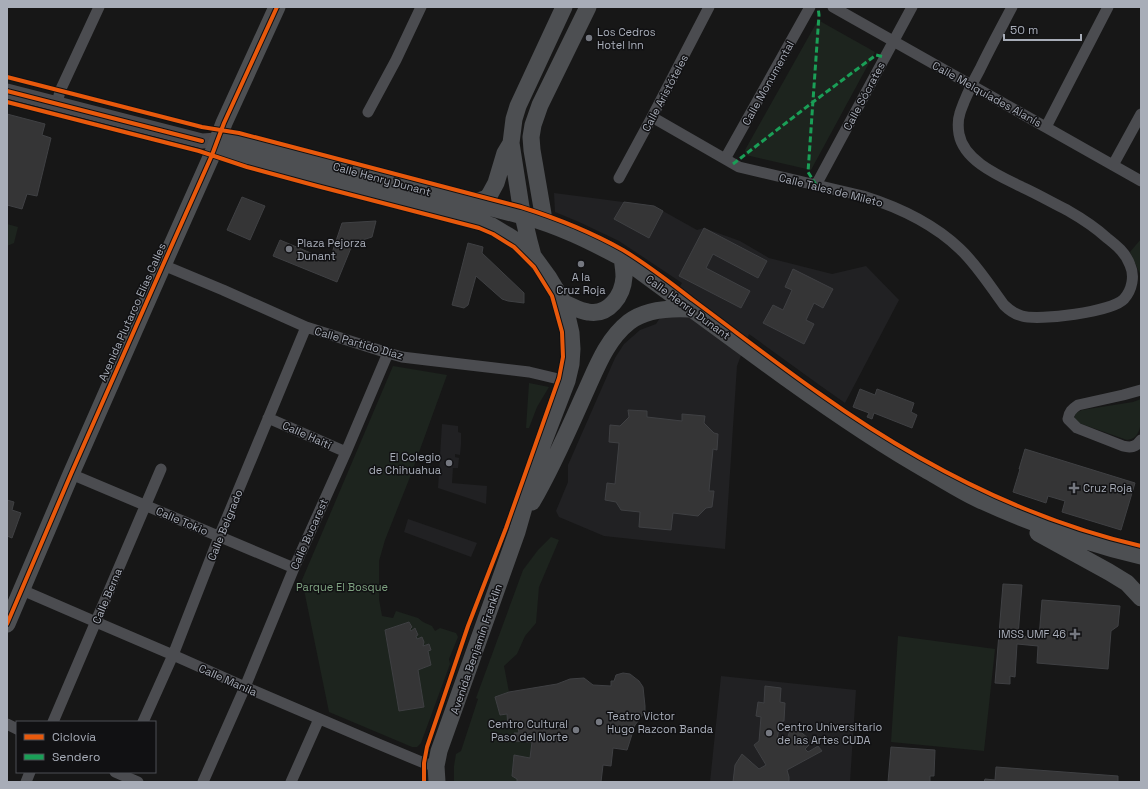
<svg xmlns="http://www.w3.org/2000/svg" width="1148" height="789" font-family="'Space Grotesk',sans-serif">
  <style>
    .built { fill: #212123 }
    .green { fill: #1d241e; fill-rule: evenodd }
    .building { fill: #353536; stroke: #3f4043 }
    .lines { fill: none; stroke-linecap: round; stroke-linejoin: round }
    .street { stroke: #4b4c50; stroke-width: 11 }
    .secondary { stroke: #4a4a4e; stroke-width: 15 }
    .primary { stroke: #4d4f52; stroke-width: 17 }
    .quiet { stroke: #1a9f57; stroke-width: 3; stroke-dasharray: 6 3; stroke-linecap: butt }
    .cycleway-casing { stroke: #111113; stroke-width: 6 }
    .cycleway { stroke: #e8590c; stroke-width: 4 }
    .poi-dot { fill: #757880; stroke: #111113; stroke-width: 1.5 }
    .labels { text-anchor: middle; stroke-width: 3; stroke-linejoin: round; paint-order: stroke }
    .poi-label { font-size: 11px; fill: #a8adb8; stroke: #111113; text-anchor: start }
    .street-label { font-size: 11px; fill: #a8adb8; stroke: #111113 }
    .park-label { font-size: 11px; fill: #7fa381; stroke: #111113 }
  </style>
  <rect width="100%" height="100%" fill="#171717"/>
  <path class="built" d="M554 193 654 206 697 230 704 228 740 241 769 258 832 274 866 266 899 300 845 403 818 384 749 334 737 366 725 549 604 536 559 517 556 511 568 482V465L615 358 624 344 640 330 656 324 682 283 619 241 579 222 555 212Z
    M442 424 458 426V432L461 433V444L460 455 455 454V457L459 458 458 468H453L452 483 487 486 486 504 438 488Z
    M408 519 477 543 471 557 404 532Z
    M721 676 856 690 850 782H710Z"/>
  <path class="green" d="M818 20 875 52 811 170 746 155 745 150Z
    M7 224 18 227 14 243 7 246Z
    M1141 239V276L1130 252Z
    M393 366 447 375 410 477 385 540 379 561V599L382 616 393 618 396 611 418 618 423 622 432 626 435 631 440 628 456 633 458 637 449 659 450 664 421 743 417 747H412L405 744 329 712 302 580ZM409 622 412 627 410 629 411 631 416 629 418 635 416 636 417 639 423 644V646L429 644 431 650 428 651 431 665 418 670 424 707 399 711 385 630Z
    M529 383 549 387 537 407 529 428H526Z
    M1141 399C1141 411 1145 439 1127 440L1076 422 1074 418 1076 413 1082 410 1133 402Z
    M551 537 559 540 539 587 536 623 525 636 517 654 504 666 509 692 495 697 500 715 507 714 508 726H518L519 733 514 734V740L532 742 530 758 514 755 512 776 517 779V782H454V766L456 754 461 751 478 699 476 698 523 570 538 550Z
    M898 636 995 649 984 751 891 742Z"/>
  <path class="building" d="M7 114 45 124 42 135 51 138 37 196 27 194 22 209 7 205Z
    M242 197 265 206 250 240 227 230Z
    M624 202 654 206 663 211 649 238 614 219Z
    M376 221 372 237 353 243 337 282 273 256 280 240 325 259 331 256 342 223Z
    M704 228 767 261 758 278 713 254 706 268 750 291 741 308 679 276Z
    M468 243 483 247 482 253 524 293V303L508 301 502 299 476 276 468 305 464 308 452 305Z
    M793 269 833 289 823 308 814 303 806 320 814 324 804 344 763 323 773 305 783 310 792 290 785 287Z
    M860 389 875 395 877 389 914 403 911 412 917 415 912 428 874 413 872 419 867 417 869 413 853 407Z
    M628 410 647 411V417L682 421V414L705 416 704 423 714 433 718 434 717 450 713 449 709 491H714L712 507 706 508 698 516 673 513 671 530 639 527 640 512 621 510 616 502 605 500 607 483 615 484 619 443 609 442 610 425 620 426 629 417Z
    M1025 449 1135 483 1121 530 1062 512 1065 501 1048 496 1046 503 1013 492 1020 469H1019Z
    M7 500 14 502 12 510 21 513 12 538 7 536Z
    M1003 584 1022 585 1018 636 1039 638 1042 600 1120 606 1118 626 1111 631 1108 669 1037 663 1038 646 1017 644 1015 677 1010 676V684L995 683Z
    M409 622 412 627 410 629 411 631 415 628 418 635 416 636 417 639 422 637 424 642 423 646 429 644 431 650 428 651 431 665 418 670 424 707 399 711 385 630Z
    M623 673 630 674 639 681 643 687 645 706V711L639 720 635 725 627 750 613 748 611 766 603 765 601 782H517V779L512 776 514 755 530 758 532 742 514 741V733H519L518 726 508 727 507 714 500 715 495 697 509 692 557 684 570 679 584 678 593 685 611 686V681H614L616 675Z
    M765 686 781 688 780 702 785 703 784 721 780 722 777 740 786 742 791 728 798 730 808 738 805 742 809 745 805 749 808 752 818 746 822 751 787 770 789 777V782H733L735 765 742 754 759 769 766 765 754 745 759 741 761 717 756 716 758 702 764 703Z
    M891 747 935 750 934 776H930V782H888Z
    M996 767 1118 776V782H984L985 779 995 780Z"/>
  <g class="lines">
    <path class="street" d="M833 7 1141 181
      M57 104 60 91 99 7
      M368 112 396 60 421 7
      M652 117 739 167 863 196C898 207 934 224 960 249 977 265 990 286 1004 305 1009 310 1014 314 1022 316 1039 321 1112 312 1124 299 1132 290 1135 276 1130 265 1126 253 1116 245 1107 238 1095 227 1081 218 1067 210 1053 203 1039 195 1024 188 1002 177 964 162 959 134 958 128 958 119 960 113 961 109 963 105 964 102 969 90 974 80 980 69 990 48 1001 28 1012 7
      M1046 127 1108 7
      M725 159 810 7
      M1113 165 1141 114
      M619 178 652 117 709 7
      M816 185 912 7
      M163 265 223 290 306 327 388 353 402 357 427 360 529 372 567 381
      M1141 390 1123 395 1078 405C1072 409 1069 412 1068 419L1077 428 1123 446C1131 448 1136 447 1141 440
      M268 418 346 452
      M71 474 294 568
      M22 590 96 622 173 655 245 687 376 743 424 763 436 766
      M53 722 161 469
      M143 722 173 655 219 537 306 327
      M7 724 17 729
      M115 772 138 782
      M26 782 30 772
      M203 782 245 687 294 568 346 452 388 353
      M291 782 319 719"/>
    <path class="secondary" d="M7 91 202 141 218 140"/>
    <path class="primary" d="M218 140 240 142 523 216C558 225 590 241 622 258 676 298 731 338 786 378 832 411 878 443 928 471 944 480 961 491 978 499 1030 523 1085 543 1141 556
      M214 150 249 160 358 190 469 218 492 226 507 235 521 244 533 256
      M474 203 487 198 490 194 496 183 505 153 511 143
      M540 221 543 214 532 150 531 137 533 125 540 105 588 7
      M564 303C572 306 580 311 588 312 609 316 623 295 624 277 624 271 623 264 622 258
      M532 502C552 468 568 431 584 395 596 369 606 340 629 322 646 309 670 308 690 309
      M1038 533 1109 572 1127 583 1141 598
      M7 624 71 474 163 265 212 155 224 123 277 7
      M437 782 436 766 439 751 517 532 540 451 567 381 571 364 572 349 571 333 564 303 549 278 533 256 529 241 521 207 511 143 514 119 518 106 564 7"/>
    <path class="quiet" d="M733 164 813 102 876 55 884 57
      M816 185 808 172 819 15 818 7"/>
    <g class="cycleway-casing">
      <path id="cycleway" d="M7 77 202 127 239 133 521 207C556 218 591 232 623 250 648 265 671 283 693 300 735 331 777 364 820 394 917 463 1024 519 1141 546
        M7 91 202 141
        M7 102 199 151 247 167 317 186 479 228 493 234 514 247 534 267 552 296 562 332 563 357 559 378 506 528 468 626 427 747 424 763V782
        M7 624 71 474 163 265 212 155 224 123 277 7"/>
    </g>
    <use href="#cycleway" class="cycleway"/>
  </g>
  <g class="poi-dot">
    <circle cx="589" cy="38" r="4"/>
    <circle cx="289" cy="249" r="4"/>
    <circle cx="581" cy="264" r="4"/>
    <circle cx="449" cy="463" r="4"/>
    <path d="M1072 482h4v4h4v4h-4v4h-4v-4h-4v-4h4z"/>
    <path d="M1073 628h4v4h4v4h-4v4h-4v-4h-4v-4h4z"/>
    <circle cx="599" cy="722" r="4"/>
    <circle cx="576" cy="730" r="4"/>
    <circle cx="769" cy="733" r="4"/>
  </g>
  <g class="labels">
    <g class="poi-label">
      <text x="597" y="36">Los Cedros<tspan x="597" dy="13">Hotel Inn</tspan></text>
      <text x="297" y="247">Plaza Pejorza<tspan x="297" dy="13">Dunant</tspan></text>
      <text x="581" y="281" text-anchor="middle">A la<tspan x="581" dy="13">Cruz Roja</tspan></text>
      <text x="441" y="461" text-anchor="end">El Colegio<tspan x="441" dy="13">de Chihuahua</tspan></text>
      <text x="1083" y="492">Cruz Roja</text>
      <text x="1066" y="638" text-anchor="end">IMSS UMF 46</text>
      <text x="607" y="720">Teatro Victor<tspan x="607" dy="13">Hugo Razcon Banda</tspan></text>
      <text x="568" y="728" text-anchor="end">Centro Cultural<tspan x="568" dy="13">Paso del Norte</tspan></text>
      <text x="777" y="731">Centro Universitario<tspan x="777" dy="13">de las Artes CUDA</tspan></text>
    </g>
    <g class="street-label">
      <text transform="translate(768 83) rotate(-61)" y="4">Calle Monumental</text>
      <text transform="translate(665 93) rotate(-62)" y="4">Calle Aristóteles</text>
      <text transform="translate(987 94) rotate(29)" y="4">Calle Melquíades Alanís</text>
      <text transform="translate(864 96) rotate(-62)" y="4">Calle Sócrates</text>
      <text transform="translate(382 179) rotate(15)" y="4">Calle Henry Dunant</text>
      <text transform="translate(831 190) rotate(14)" y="4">Calle Tales de Mileto</text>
      <text transform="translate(688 307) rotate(36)" y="4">Calle Henry Dunant</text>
      <text transform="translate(132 312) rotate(-66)" y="4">Avenida Plutarco Elías Calles</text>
      <text transform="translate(359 343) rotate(16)" y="4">Calle Partido Díaz</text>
      <text transform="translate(307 435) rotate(24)" y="4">Calle Haití</text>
      <text transform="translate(182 521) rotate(23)" y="4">Calle Tokio</text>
      <text transform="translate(225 525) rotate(-68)" y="4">Calle Belgrado</text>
      <text transform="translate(309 534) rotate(-66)" y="4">Calle Bucarest</text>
      <text transform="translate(107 596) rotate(-67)" y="4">Calle Berna</text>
      <text transform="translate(476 649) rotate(-71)" y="4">Avenida Benjamín Franklin</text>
      <text transform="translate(228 680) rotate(24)" y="4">Calle Manila</text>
    </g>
    <g class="park-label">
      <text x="342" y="591">Parque El Bosque</text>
    </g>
  </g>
  <rect width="1148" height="789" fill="none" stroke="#a8adb8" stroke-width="16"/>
  <rect x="16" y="721" width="140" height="52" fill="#111113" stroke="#4d4f55"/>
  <rect x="24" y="734" width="20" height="6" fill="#e8590c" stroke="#4d4f55"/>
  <text x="52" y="741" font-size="12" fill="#a8adb8">Ciclovía</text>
  <rect x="24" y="754" width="20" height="6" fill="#1a9f57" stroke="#4d4f55"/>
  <text x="52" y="761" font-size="12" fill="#a8adb8">Sendero</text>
  <path d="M1004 34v6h77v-6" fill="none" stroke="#a8adb8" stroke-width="2"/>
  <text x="1010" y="34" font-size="12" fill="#a8adb8" stroke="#111113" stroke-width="3" paint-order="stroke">50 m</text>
</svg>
